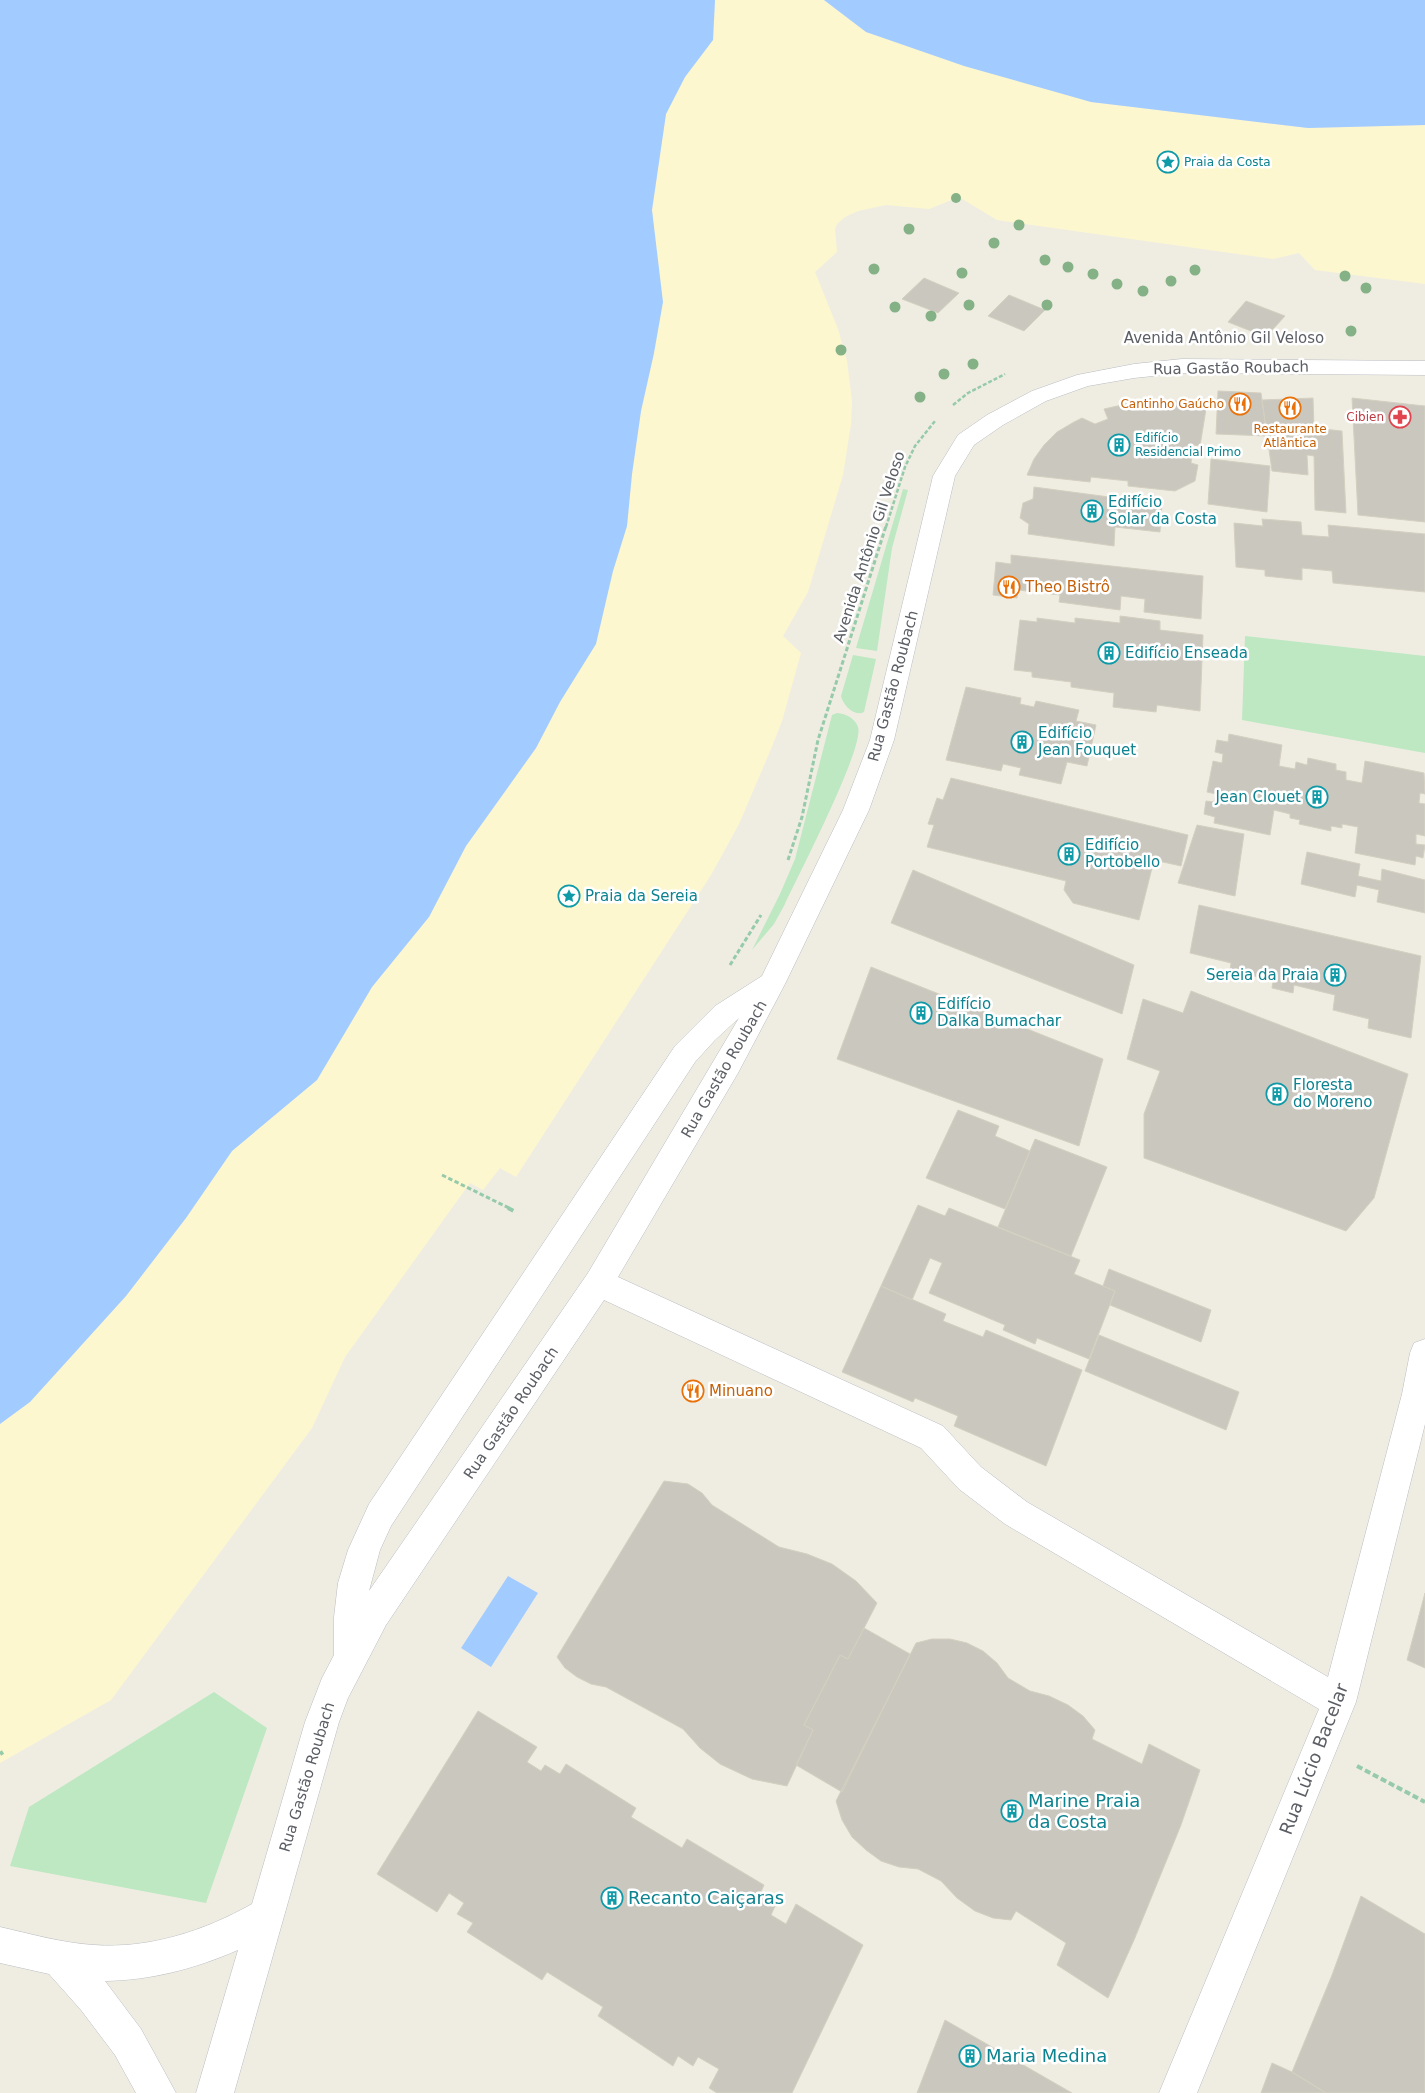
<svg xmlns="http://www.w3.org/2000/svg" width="1425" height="2093" font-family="'DejaVu Sans',sans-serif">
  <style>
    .green { fill: #bde8c1 }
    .sand { fill: #fdf7cf }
    .water { fill: #a2ccff }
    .building { fill: #cac7bf; stroke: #d4d0c0 }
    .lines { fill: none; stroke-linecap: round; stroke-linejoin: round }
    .minor-casing { stroke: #babcc2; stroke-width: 1 }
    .path-far2 { stroke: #95caaa; stroke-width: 2.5; stroke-dasharray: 4 2; stroke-linecap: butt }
    .path-far1 { stroke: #95caaa; stroke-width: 3; stroke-dasharray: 4.5 2.5; stroke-linecap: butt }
    .path { stroke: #95caaa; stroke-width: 4; stroke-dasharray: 6 3; stroke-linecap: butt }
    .minor { fill: #fff; fill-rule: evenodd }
    .tree { fill: #84b286 }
    .labels { text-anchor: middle; stroke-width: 5; stroke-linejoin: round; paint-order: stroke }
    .far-culture-label { font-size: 12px; fill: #0d838f; stroke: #fff; text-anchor: start }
    .far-food-label { font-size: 12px; fill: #c56008; stroke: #fff; text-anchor: end }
    .far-health-label { font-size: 12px; fill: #be3a42; stroke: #fff; text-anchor: end }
    .street-label { font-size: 15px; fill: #5b5e64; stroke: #fff }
    .culture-label { font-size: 15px; fill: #0d838f; stroke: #fff; text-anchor: start }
    .food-label { font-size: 15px; fill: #c56008; stroke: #fff; text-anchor: start }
    .near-street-label { font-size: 18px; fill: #5b5e64; stroke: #fff }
    .near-culture-label { font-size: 18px; fill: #0d838f; stroke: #fff; text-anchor: start }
  </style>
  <rect width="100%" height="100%" fill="#efede2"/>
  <path class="green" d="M903 489 908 490 892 548 877 651 856 648Z
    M1245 636 1425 656V753L1242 720Z
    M853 655 876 659 864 712C854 717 843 705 841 696Z
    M837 713C846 714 855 718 858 727 865 747 797 878 785 904L774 924 752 950 780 894 795 859 832 715Z
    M214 1692 267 1728 206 1903 10 1866 29 1807Z"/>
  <path class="sand" d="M715 0H824L866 32 1091 102 1308 128 1425 125V284L1315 270 1299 253 1273 259 997 220 959 197 929 209 886 205 858 211 845 217 837 224 835 229 837 252 815 272 838 329 847 361 852 401 851 424 843 475 808 592 783 636 801 653 782 721 771 749 739 824 711 875 516 1177 500 1168 483 1190 470 1183 467 1187 345 1357 312 1428 111 1700 0 1763V1424L30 1402 126 1296 186 1218 232 1151 317 1080 372 987 429 917 466 846 536 748 560 702 613 571 627 526 632 474 641 411 654 353 656 252 652 210 666 114 685 77 713 40Z"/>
  <path class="water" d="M0 0H715L713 40 685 77 666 114 652 210 663 302 654 353 641 411 632 474 627 526 613 571 596 644 560 702 536 748 466 846 429 917 372 987 317 1080 232 1151 186 1218 126 1296 30 1402 0 1424Z
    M824 0H1425V125L1308 128 1091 102 964 66 866 32Z
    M508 1576 538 1593 491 1667 461 1648Z"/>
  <path class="building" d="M924 278 959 293 938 313 902 299Z
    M1009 295 1045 310 1024 331 988 316Z
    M1246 301 1285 316 1266 337 1228 322Z
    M1218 391 1261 393 1267 436 1216 434Z
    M1313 398 1314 428 1342 431 1346 513 1315 510 1314 456 1307 455 1308 475 1272 471 1262 400Z
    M1352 398 1425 406V522L1358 515Z
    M1159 400 1207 403 1200 446 1193 445 1191 463 1198 465 1195 481 1175 491 1128 486V481L1091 477 1090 482 1027 475 1034 459 1044 445 1057 432 1074 422 1082 418 1095 424 1108 419 1104 409 1135 402Z
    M1211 459 1270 466 1267 512 1208 504Z
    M1034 487 1162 504 1160 532 1115 527 1114 546 1028 534 1029 524 1020 518 1023 503 1033 499Z
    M1262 519 1301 522 1302 535 1329 537 1328 525 1425 534V592L1333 583 1332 571 1302 568V580L1265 576V570L1236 567 1234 523 1263 526Z
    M1011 555 1203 576 1201 619 1144 612 1145 599 1121 596 1120 610 1059 602 1060 595 1018 590 1017 598 993 595 996 562 1011 564Z
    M1120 616 1160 621V630L1203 635 1200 711 1157 705 1156 712 1113 707 1114 693 1071 687V682L1032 677V672L1014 670 1020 620 1037 622V618L1075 623V618L1120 623Z
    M966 687 1021 698 1020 704 1034 707 1036 701 1079 710 1076 721 1096 725 1087 766 1067 762 1061 784 1019 775 1021 768 1003 764 1001 771 946 760Z
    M1229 734 1282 745 1279 766 1295 769 1296 762 1307 765 1308 758 1336 764V770L1346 772V780L1362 783 1365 761 1424 773 1425 794 1420 793 1419 803 1425 804V836L1416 834V844L1425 845 1423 858 1416 856 1415 865 1355 853 1358 827 1342 824V828L1331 826V831L1299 824 1300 820 1290 818V814L1274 810 1270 835 1214 823 1215 817 1204 814 1206 801 1214 802 1216 794 1207 792 1213 761 1222 763 1223 754 1215 752 1217 740 1228 742Z
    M951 778 1188 835 1181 866 1154 860 1139 920 1073 903 1064 890 1066 881 927 847 934 825 928 824 937 798 943 800Z
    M1197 825 1244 834 1235 896 1178 883Z
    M1307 852 1360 864 1358 876 1381 881 1382 869 1425 880V913L1377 902 1379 890 1357 885 1355 897 1301 884Z
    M913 870 1134 965 1122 1014 891 923Z
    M1199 905 1421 956 1411 1038 1368 1028 1369 1019 1333 1010 1335 995 1294 985 1293 993 1272 988 1273 981 1230 970 1231 963 1190 953Z
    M871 967 1103 1059 1079 1146 837 1059Z
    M1191 991 1408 1074 1374 1198 1346 1231 1144 1158V1114L1160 1071 1127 1059 1143 999 1183 1013Z
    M958 1110 999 1126 995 1136 1030 1151 1005 1209 926 1178Z
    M1035 1139 1107 1167 1071 1256 998 1227Z
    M918 1205 945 1216 949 1208 1080 1260 1074 1274 1115 1291 1089 1359 1037 1338 1035 1344 1003 1330 1005 1325 929 1293 942 1263 930 1258 912 1300 881 1286Z
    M1109 1269 1211 1310 1201 1342 1110 1305 1115 1291 1103 1286Z
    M881 1286 946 1314 943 1321 983 1337 986 1330 1082 1370 1046 1466 954 1426 958 1416 915 1398 913 1402 842 1372Z
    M1099 1335 1239 1392 1226 1430 1085 1371Z
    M664 1481 688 1484 702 1493 712 1505 779 1547 807 1554 832 1564 856 1581 877 1603 848 1659 840 1655 804 1725 813 1730 787 1786 752 1779 720 1764 700 1748 683 1729 606 1687 591 1684 577 1677 565 1668 557 1657Z
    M1425 1593V1668L1407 1660Z
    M864 1628 910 1654 842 1792 796 1765 813 1730 804 1725 840 1655 848 1659Z
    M932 1639H950L967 1643 983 1651 997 1663 1008 1678 1030 1691 1049 1696 1068 1705 1083 1716 1095 1730 1092 1739 1142 1764 1149 1744 1200 1770 1181 1825 1134 1940 1108 1998 1057 1965 1066 1943 1016 1911 1011 1920 993 1918 975 1911 957 1898 941 1881 918 1869 899 1867 881 1861 866 1850 852 1837 842 1820 836 1801 916 1643Z
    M478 1711 537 1747 527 1762 541 1771 545 1765 560 1774 566 1764 636 1808 631 1817 682 1848 687 1839 764 1885 760 1894 776 1904 771 1915 786 1924 796 1904 863 1945 792 2093H717L709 2088 719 2069 698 2057 693 2066 678 2056 673 2066 598 2016 603 2007 547 1972 542 1980 467 1932 473 1923 457 1914 464 1903 449 1893 437 1912 377 1874Z
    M1361 1896 1425 1934V2093H1326L1292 2072 1332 1975Z
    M945 2020 1072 2093H917Z
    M1272 2063 1292 2072 1326 2093H1261Z"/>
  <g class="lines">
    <g class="minor-casing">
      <path id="minor" d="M1182 359 1425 361V375L1182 373 1134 378 1088 386 1046 401 1003 425 974 445 955 476 894 740 869 810 785 984 738 1073 618 1277 943 1426 981 1467 1027 1502 1328 1677 1402 1394 1410 1353 1414 1343 1425 1339V1424L1356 1702 1197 2093H1159L1319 1709 1005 1524 959 1489 921 1448 604 1300 386 1625 348 1698 339 1722 234 2093H196L238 1950C194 1969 152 1980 105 1981L141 2029 176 2093H136L115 2055 81 2010 49 1974 0 1963V1927C31 1934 62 1943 94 1945 149 1949 204 1931 252 1904L305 1722 322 1678 334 1655V1617L338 1583 348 1550 369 1504 675 1046 715 1006 762 976 843 810 870 740 933 476 958 435 987 415 1032 391 1077 375 1134 364ZM739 1018 588 1273 369 1591 380 1550 391 1526 695 1062 715 1040Z"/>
    </g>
    <path class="path-far2" d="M953 405 968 393 1005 374
      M886 527 905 467 915 446 935 421"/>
    <path class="path-far1" d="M788 860 802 817 818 740 886 526
      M730 965 761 915
      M442 1175 511 1209"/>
    <path class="path" d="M508 1208 516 1212
      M0 1754 3 1752
      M1357 1766 1425 1802"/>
    <use href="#minor" class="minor"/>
  </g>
  <g class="tree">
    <circle cx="956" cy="198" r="5"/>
    <circle cx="1019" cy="225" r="5.5"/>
    <circle cx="909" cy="229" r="5.5"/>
    <circle cx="994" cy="243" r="5.5"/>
    <circle cx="1045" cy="260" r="5.5"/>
    <circle cx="1068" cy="267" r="5.5"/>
    <circle cx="874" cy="269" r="5.5"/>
    <circle cx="1195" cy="270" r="5.5"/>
    <circle cx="962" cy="273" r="5.5"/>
    <circle cx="1093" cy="274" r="5.5"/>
    <circle cx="1345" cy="276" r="5.5"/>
    <circle cx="1171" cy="281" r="5.5"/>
    <circle cx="1117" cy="284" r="5.5"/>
    <circle cx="1366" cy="288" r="5.5"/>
    <circle cx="1143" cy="291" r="5.5"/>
    <circle cx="969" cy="305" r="5.5"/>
    <circle cx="1047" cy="305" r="5.5"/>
    <circle cx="895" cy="307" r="5.5"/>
    <circle cx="931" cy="316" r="5.5"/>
    <circle cx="1351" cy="331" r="5.5"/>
    <circle cx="841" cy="350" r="5.5"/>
    <circle cx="973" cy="364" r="5.5"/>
    <circle cx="944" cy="374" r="5.5"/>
    <circle cx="920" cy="397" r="5.5"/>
  </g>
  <defs>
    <g id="sight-ring" transform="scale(1.125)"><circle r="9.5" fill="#fff" stroke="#0f9aa8" stroke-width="1.5"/><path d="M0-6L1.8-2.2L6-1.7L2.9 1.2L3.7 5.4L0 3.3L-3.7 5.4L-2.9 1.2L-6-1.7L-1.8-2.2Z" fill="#0f9aa8"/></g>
    <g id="restaurant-ring" transform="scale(1.125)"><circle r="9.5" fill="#fff" stroke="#e8710a" stroke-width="1.5"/><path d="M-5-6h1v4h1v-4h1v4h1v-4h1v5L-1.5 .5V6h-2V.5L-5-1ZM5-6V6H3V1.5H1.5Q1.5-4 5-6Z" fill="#e8710a"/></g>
    <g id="pharmacy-ring" transform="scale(1.125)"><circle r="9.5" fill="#fff" stroke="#e0444e" stroke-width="1.5"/><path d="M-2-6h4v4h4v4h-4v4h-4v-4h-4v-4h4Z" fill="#e0444e"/></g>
    <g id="building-ring" transform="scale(1.125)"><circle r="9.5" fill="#fff" stroke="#0f9aa8" stroke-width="1.5"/><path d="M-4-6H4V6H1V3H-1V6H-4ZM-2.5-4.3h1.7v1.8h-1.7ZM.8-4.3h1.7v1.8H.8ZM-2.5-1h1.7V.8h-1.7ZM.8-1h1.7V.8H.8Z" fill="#0f9aa8"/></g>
  </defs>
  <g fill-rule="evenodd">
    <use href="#sight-ring" x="1168" y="162"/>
    <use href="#restaurant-ring" x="1240" y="404"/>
    <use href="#restaurant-ring" x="1290" y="408"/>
    <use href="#pharmacy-ring" x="1400" y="417"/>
    <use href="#building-ring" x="1119" y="445"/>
    <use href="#building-ring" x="1092" y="511"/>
    <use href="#restaurant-ring" x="1009" y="587"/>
    <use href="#building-ring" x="1109" y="653"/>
    <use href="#building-ring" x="1022" y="742"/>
    <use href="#building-ring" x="1317" y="797"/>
    <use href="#building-ring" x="1069" y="854"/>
    <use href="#sight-ring" x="569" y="896"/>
    <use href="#building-ring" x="1335" y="975"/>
    <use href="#building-ring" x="921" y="1013"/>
    <use href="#building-ring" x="1277" y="1094"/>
    <use href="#restaurant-ring" x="693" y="1391"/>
    <use href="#building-ring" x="1012" y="1811"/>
    <use href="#building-ring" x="612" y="1898"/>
    <use href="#building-ring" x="970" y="2056"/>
  </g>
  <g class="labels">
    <g class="far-culture-label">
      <text x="1184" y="166">Praia da Costa</text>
      <text x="1135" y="442">Edifício<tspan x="1135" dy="14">Residencial Primo</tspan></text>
    </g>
    <g class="far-food-label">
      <text x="1224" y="408">Cantinho Gaúcho</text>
      <text x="1290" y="433" text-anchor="middle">Restaurante<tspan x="1290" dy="14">Atlântica</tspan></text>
    </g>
    <g class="far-health-label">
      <text x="1384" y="421">Cibien</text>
    </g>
    <g class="street-label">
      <text x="1224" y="343">Avenida Antônio Gil Veloso</text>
      <text transform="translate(1231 368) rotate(-1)" y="5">Rua Gastão Roubach</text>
      <text transform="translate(869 547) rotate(-72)" y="5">Avenida Antônio Gil Veloso</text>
      <text transform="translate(893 686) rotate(-75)" y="5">Rua Gastão Roubach</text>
      <text transform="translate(724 1069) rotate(-60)" y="5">Rua Gastão Roubach</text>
      <text transform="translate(511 1413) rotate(-56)" y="5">Rua Gastão Roubach</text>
      <text transform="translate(307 1777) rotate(-73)" y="5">Rua Gastão Roubach</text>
    </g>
    <g class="culture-label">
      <text x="1108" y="507">Edifício<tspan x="1108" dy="17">Solar da Costa</tspan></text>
      <text x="1125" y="658">Edifício Enseada</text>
      <text x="1038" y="738">Edifício<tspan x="1038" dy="17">Jean Fouquet</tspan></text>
      <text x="1301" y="802" text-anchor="end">Jean Clouet</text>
      <text x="1085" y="850">Edifício<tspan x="1085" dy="17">Portobello</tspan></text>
      <text x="585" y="901">Praia da Sereia</text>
      <text x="1319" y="980" text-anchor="end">Sereia da Praia</text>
      <text x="937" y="1009">Edifício<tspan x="937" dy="17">Dalka Bumachar</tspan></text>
      <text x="1293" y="1090">Floresta<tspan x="1293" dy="17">do Moreno</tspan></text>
    </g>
    <g class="food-label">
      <text x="1025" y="592">Theo Bistrô</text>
      <text x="709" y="1396">Minuano</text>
    </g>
    <g class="near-street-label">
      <text transform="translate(1314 1759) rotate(-69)" y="6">Rua Lúcio Bacelar</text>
    </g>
    <g class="near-culture-label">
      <text x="1028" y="1807">Marine Praia<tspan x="1028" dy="21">da Costa</tspan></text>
      <text x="628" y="1904">Recanto Caiçaras</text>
      <text x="986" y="2062">Maria Medina</text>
    </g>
  </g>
</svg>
